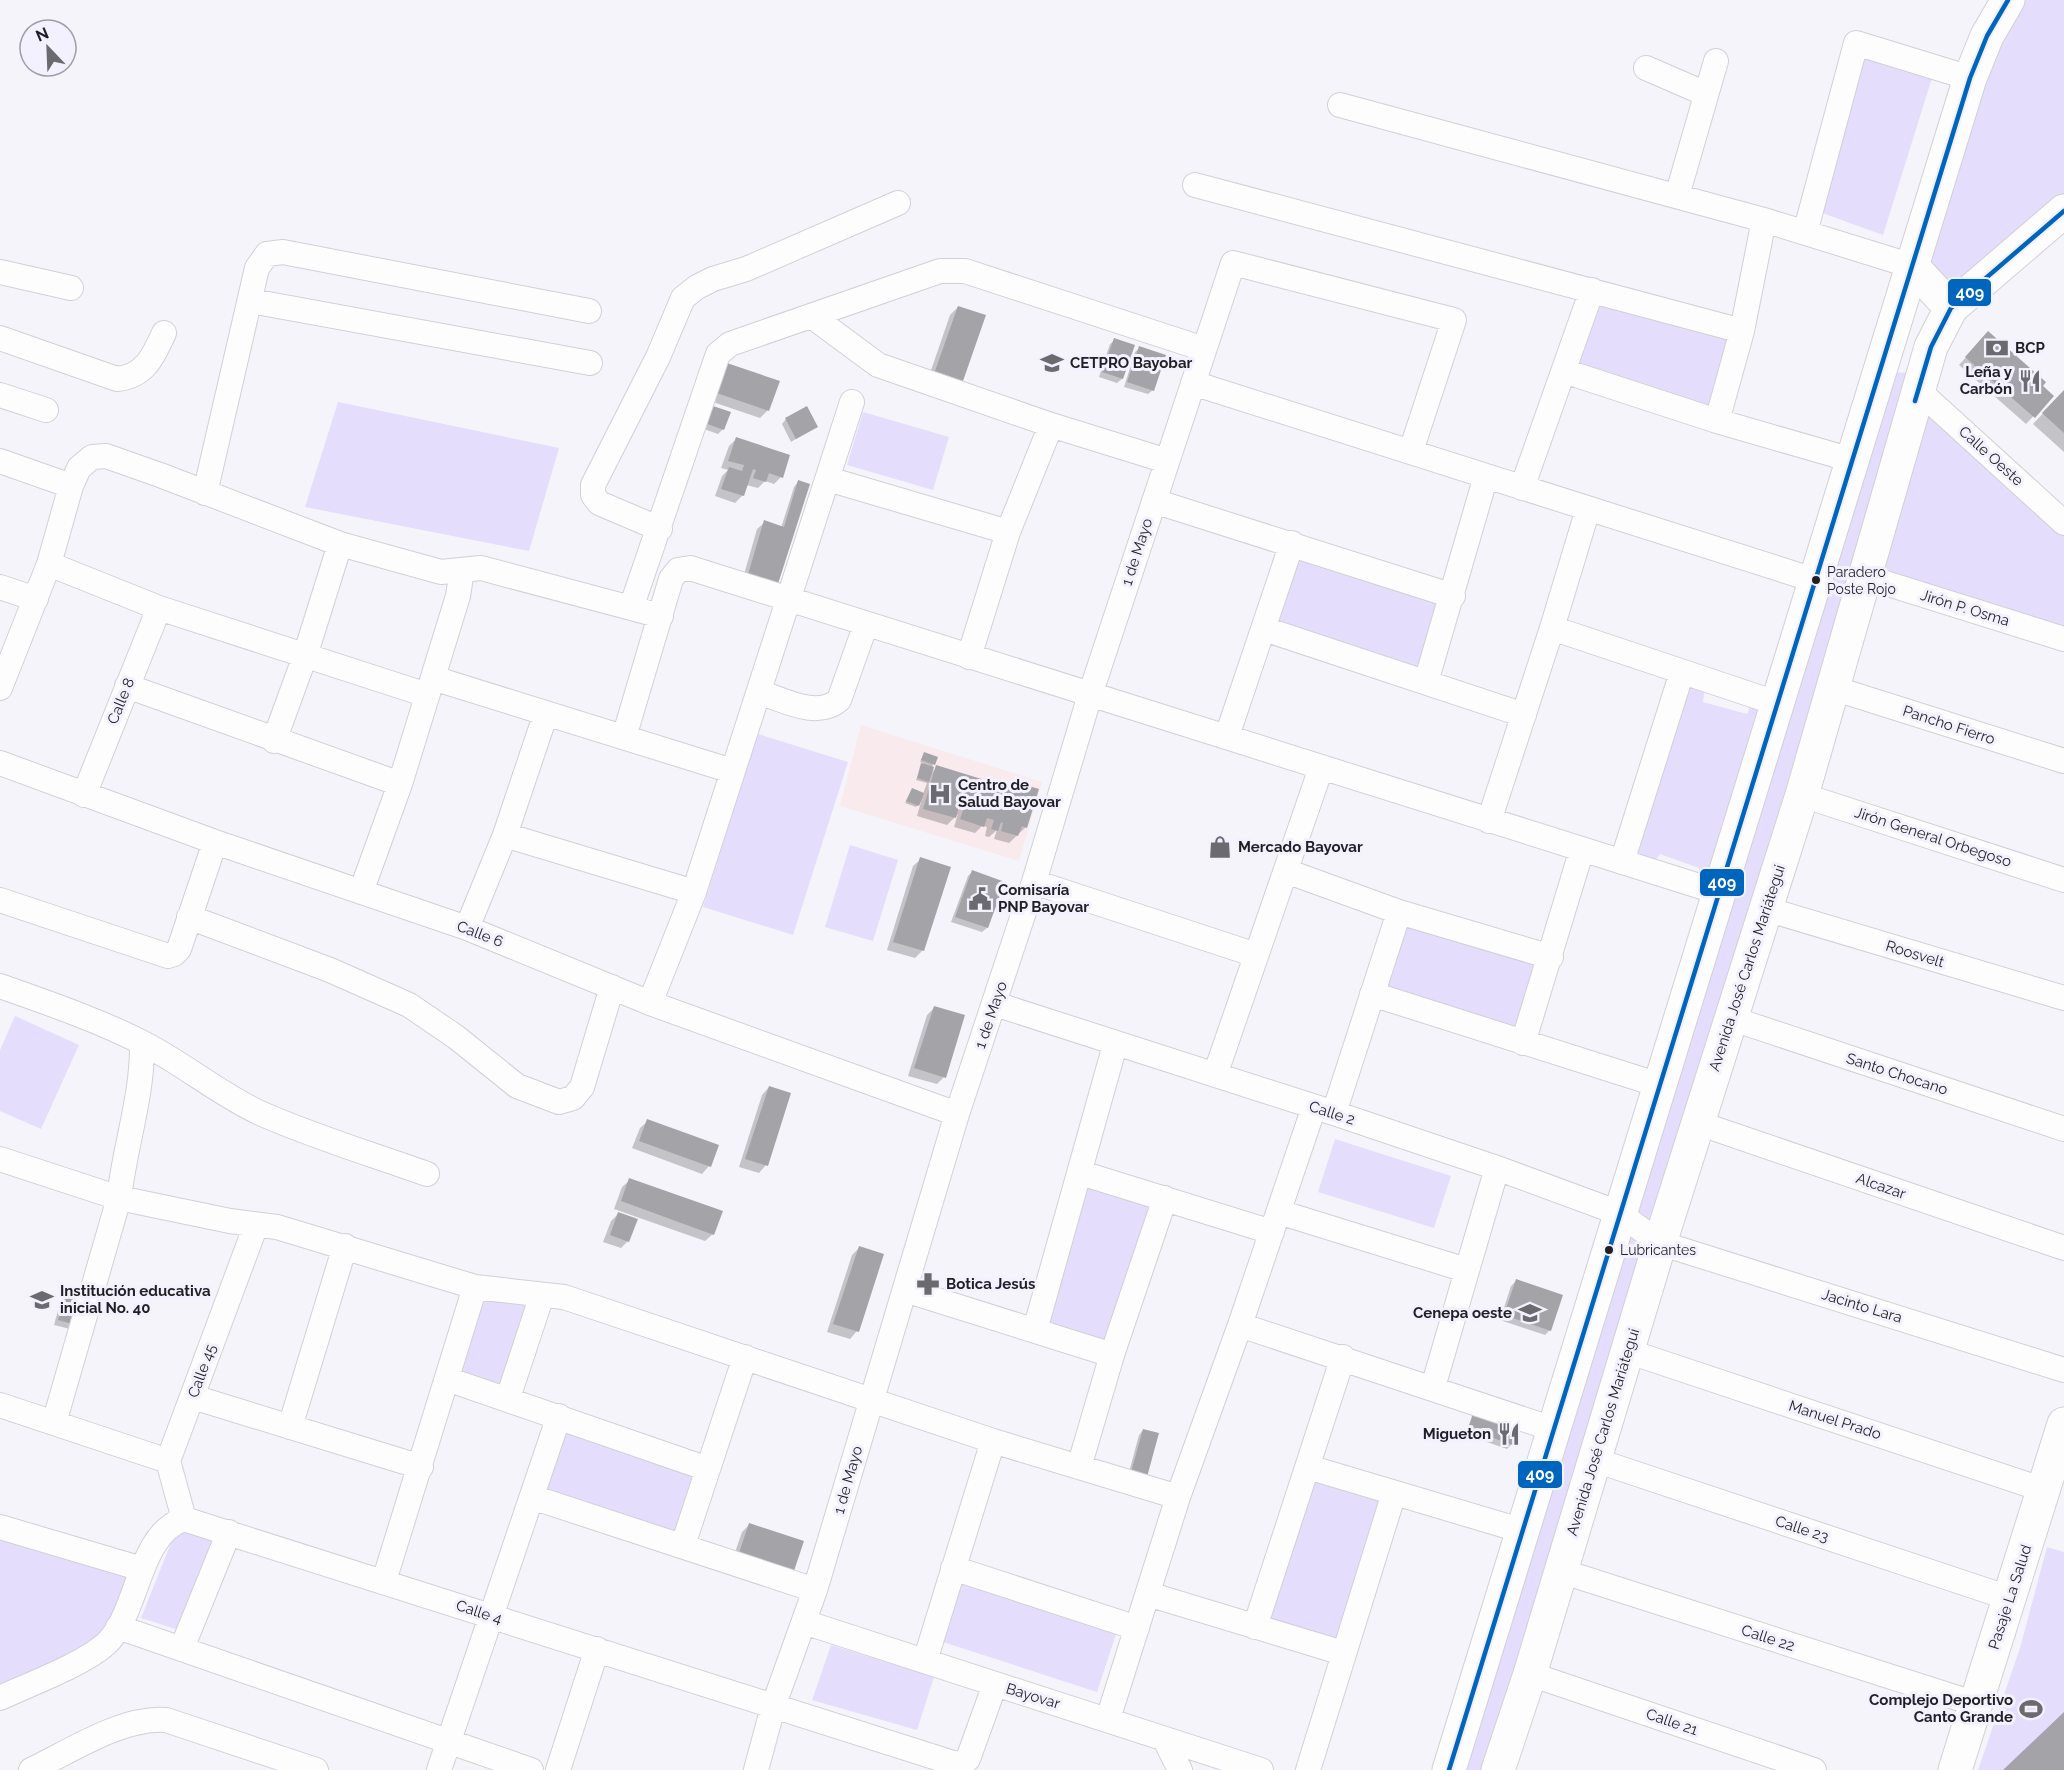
<svg xmlns="http://www.w3.org/2000/svg" width="2064" height="1770" font-family="Raleway,sans-serif">
  <style>
    .medical { fill: #f9eaee }
    .green { fill: #e4ddfc }
    .shadow { fill: #0003 }
    .building { fill: #a4a3a8 }
    .lines { fill: none; stroke-linecap: round; stroke-linejoin: round }
    .street-casing { stroke: #d1d0d6; stroke-width: 26 }
    .secondary-casing { stroke: #d1d0d6; stroke-width: 35 }
    .primary-casing { stroke: #d1d0d6; stroke-width: 35 }
    .street { stroke: #fefdfe; stroke-width: 24 }
    .secondary { stroke: #fefdfe; stroke-width: 33 }
    .primary { stroke: #fefdfe; stroke-width: 33 }
    .bus-1-casing { stroke: #f4f1fe; stroke-width: 9 }
    .bus-1 { stroke: #0065bd; stroke-width: 4.5 }
    .bus-dot { fill: #201f23; stroke: #f4f1fe; stroke-width: 2 }
    .labels { text-anchor: middle; stroke-width: 6; stroke-linejoin: round; paint-order: stroke }
    .bus-label { font-size: 14px; fill: #201f23; stroke: #f4f1fe; text-anchor: start }
    .poi-label { font-size: 15px; font-weight: bold; fill: #201f23; stroke: #f4f1fe; text-anchor: start }
    .street-label { font-size: 15px; fill: #201f23; stroke: #f4f1fe }
    .line-badge { stroke: #f4f1fe; stroke-width: 2 }
    .badge-label { font-size: 16px; text-anchor: middle; font-weight: bold; fill: #fff }
  </style>
  <rect width="100%" height="100%" fill="#f5f4fb"/>
  <path class="medical" d="M861 725 1042 782 1019 861 840 806Z"/>
  <path class="green" d="M2013 0H2064V204L1950 289 1926 270 1930 241Z
    M1860 53 1932 78 1883 235 1817 211Z
    M1597 296 1737 335 1716 413 1574 369Z
    M1892 372 1911 373 1490 1770H1464Z
    M338 402 559 448 529 551 305 507Z
    M1930 409 2064 530V632L1879 575Z
    M863 412 949 437 933 490 847 465Z
    M1299 550 1444 597 1419 674 1275 628Z
    M1685 684 1705 685 1703 702 1747 714 1752 701 1763 707 1713 876 1699 873V868L1660 854 1653 864 1631 860Z
    M758 734 848 762 793 935 703 907Z
    M850 845 898 860 873 941 825 927Z
    M1403 920 1546 961 1524 1038 1381 990Z
    M15 1016 79 1045 41 1129 0 1111V1050Z
    M1335 1139 1451 1176 1434 1228 1318 1192Z
    M1086 1184 1155 1204 1106 1346 1043 1326Z
    M485 1296 531 1305 504 1392 462 1372Z
    M561 1423 700 1470 679 1537 540 1491Z
    M1311 1472 1385 1494 1342 1640 1266 1617Z
    M190 1526 222 1537 185 1632 141 1618 175 1533Z
    M0 1536 130 1575 107 1634 0 1690Z
    M2047 1547 2064 1552V1770H1978L2020 1648Z
    M964 1579 1118 1628 1097 1692 943 1642Z
    M831 1645 934 1677 917 1730 812 1700Z"/>
  <path class="shadow" d="M958 307 962 380 954 387 928 379 950 315Z
    M1115 340 1122 379 1117 383 1099 377 1110 344Z
    M1981 340 2052 396 2026 424 1959 365Z
    M1140 348 1153 390 1148 394 1124 387 1135 352Z
    M719 361 768 410 760 418 701 398Z
    M2064 391V452L2033 424Z
    M704 405 723 429 718 434 695 426Z
    M786 419 816 427 791 442 782 424Z
    M736 439 781 477 774 484 765 481 758 488 746 485 743 495 735 503 715 496 722 476 728 470 721 468 729 446Z
    M798 482 776 586 741 585 757 529 765 522 781 528 794 487Z
    M923 756 933 764 931 773 937 767 1014 790 1020 785 1026 827 1009 843 994 839 997 830 989 837 985 836 987 827 982 826 975 833 954 827 958 814 947 825 917 816 921 802 916 807 905 803 912 790 923 794 927 783 916 780 923 763 920 762Z
    M921 859 949 868 922 951 915 958 887 950 913 866Z
    M972 872 1003 883 987 928 982 932 951 922 968 876Z
    M934 1008 944 1077 937 1084 908 1076 927 1015Z
    M769 1087 766 1165 759 1173 739 1167 762 1095Z
    M648 1121 709 1166 702 1174 632 1148 640 1128Z
    M630 1180 713 1234 705 1241 614 1209 622 1187Z
    M618 1214 628 1241 621 1248 603 1242 611 1221Z
    M859 1248 857 1331 850 1339 827 1332 852 1255Z
    M1516 1281 1550 1330 1545 1335 1500 1320 1511 1286Z
    M68 1288 84 1292 70 1329 54 1325 63 1292Z
    M1474 1415 1512 1444 1507 1449 1464 1434Z
    M1143 1430 1157 1434 1128 1476 1139 1435Z
    M750 1524 802 1542 732 1561 742 1532Z"/>
  <path class="building" d="M958 306 986 315 963 381 935 371Z
    M1988 331 2046 382 2043 386 2054 396 2035 418 1965 357Z
    M1114 338 1135 345 1123 379 1102 372Z
    M1139 346 1166 355 1154 391 1127 382Z
    M718 360 780 381 769 411 708 390Z
    M2064 390V433L2042 413Z
    M704 403 731 412 724 430 699 421Z
    M807 406 818 427 796 439 785 418Z
    M736 437 790 455 783 478 769 473 766 482 753 478 756 470 753 469 744 496 721 489 729 467 742 471 744 465 728 461Z
    M798 480 810 484 777 587 747 578 764 520 784 527Z
    M924 752 938 757 935 765 921 760Z
    M921 763 934 767 929 782 917 778Z
    M936 765 1017 790 1019 783 1039 789 1027 828 1022 826 1018 836 1001 831 1003 823 1001 822 998 831 991 829 994 820 987 818 984 827 960 819 964 808 959 806 956 818 923 809Z
    M912 788 924 793 919 806 906 801Z
    M920 857 951 867 924 951 893 942Z
    M972 870 1005 882 988 928 955 917Z
    M934 1006 965 1015 946 1078 914 1068Z
    M769 1086 791 1093 768 1166 745 1159Z
    M647 1119 719 1145 711 1167 639 1141Z
    M629 1178 723 1211 714 1235 621 1201Z
    M618 1212 638 1219 629 1242 610 1235Z
    M859 1246 884 1254 859 1332 833 1324Z
    M1516 1279 1563 1295 1551 1331 1504 1315Z
    M68 1286 86 1291 76 1325 58 1320Z
    M1473 1413 1519 1429 1513 1445 1468 1429Z
    M1143 1429 1159 1433 1147 1477 1131 1472Z
    M749 1523 804 1541 794 1571 739 1553Z
    M2064 1712V1770H2003Z"/>
  <g class="lines">
    <g class="street-casing">
      <path id="street" d="M1646 68 1706 94
        M1340 105 1764 220 1912 266
        M1195 185 1742 331
        M1677 196 1716 61
        M1805 233 1856 43 1970 78
        M0 272 71 288
        M251 301 590 363
        M813 317 878 365 1051 425
        M0 338 117 379C145 376 153 357 164 333
        M1564 371 1717 421 1852 460
        M1193 383 1814 580
        M1918 390 2064 523
        M0 395 46 410
        M1717 421 1742 331 1764 220
        M0 461 71 486
        M828 479 1008 532
        M1522 488 1592 290
        M205 493 257 268 267 254 283 252 589 311
        M1154 501 1453 596
        M660 529 599 503 593 495V485L658 357 683 298 697 287 713 279 746 269 898 203
        M49 564 159 608 427 695
        M1866 577 2064 639
        M0 587 36 599
        M631 608 718 354 730 344 940 271H965L1204 349
        M1552 628 1776 703
        M1264 629 1524 715
        M969 657 1008 532 1051 425 1167 461
        M433 678 732 771
        M1426 682 1486 476
        M127 686 400 784
        M0 688 49 564 71 486 79 468 92 457 106 456 160 475 340 544 441 572 481 568 661 616
        M1833 688 2064 761
        M759 692C784 700 817 719 839 700L866 624
        M1227 736 1292 543
        M624 737 671 579 678 570 690 568 1718 892
        M274 741 305 656 340 544
        M0 763 215 842 467 928 650 1003 957 1114
        M84 795 159 608
        M1802 795 2064 880
        M1489 821 1552 628 1588 509
        M505 835 694 892
        M1622 862 1682 672
        M1286 871 1399 912 1551 957
        M1034 882 1256 955
        M361 892 400 784 458 596 462 570
        M0 900 168 956 174 954 179 949 215 842
        M1766 909 2064 998
        M189 917 330 970 409 1005 456 1037 517 1086 559 1102 573 1098 582 1087 612 987
        M467 928 505 835 546 713
        M0 986C48 1003 98 1020 143 1043 184 1064 219 1094 260 1113 314 1137 371 1154 427 1174
        M1372 994 1659 1085
        M650 1003 694 892 852 402
        M995 1004 1334 1113 1497 1168 1619 1213 1660 1243 2064 1370
        M1730 1018 2064 1129
        M1523 1043 1582 849
        M1215 1075 1321 768
        M1334 1113 1399 912
        M1698 1123 2064 1248
        M0 1159 119 1198 230 1221 277 1227 475 1287 564 1297 993 1441 1178 1497
        M1081 1173 1272 1232
        M1279 1212 1466 1270
        M905 1290 1112 1355
        M1240 1325 1553 1429
        M1035 1330 1115 1045
        M1627 1351 2044 1490
        M447 1379 708 1469
        M1433 1387 1497 1168
        M193 1397 421 1467
        M508 1398 542 1295
        M0 1405 168 1461
        M54 1423 119 1198C125 1145 143 1095 142 1043
        M290 1427 345 1246
        M1595 1460 2009 1598
        M1079 1467 1112 1355 1165 1198
        M1308 1467 1523 1531
        M532 1497 815 1590
        M184 1519 956 1764 963 1763 968 1759 995 1684
        M184 1519 168 1461 256 1225
        M0 1527 142 1569
        M683 1545 745 1357
        M953 1568 1137 1628
        M1561 1571 1976 1704
        M384 1581 475 1287
        M1148 1594 1343 1653
        M804 1622 1261 1770
        M118 1627 531 1770
        M1255 1627 1343 1357
        M182 1648 229 1532
        M925 1661 993 1441
        M1530 1674 1814 1770
        M0 1698C30 1684 82 1665 106 1644 139 1613 137 1535 184 1519
        M1108 1719 1178 1497 1240 1325 1314 1107
        M1165 1740 1180 1770
        M31 1770C71 1751 121 1717 166 1720L316 1770
        M439 1770 559 1416
        M558 1770 597 1649
        M756 1770 773 1707 815 1590 957 1114 1034 882 1090 695 1233 263 1454 320 1411 451
        M1308 1770 1394 1493"/>
    </g>
    <g class="secondary-casing">
      <path id="secondary" d="M1955 1770 2064 1424"/>
    </g>
    <g class="primary-casing">
      <path id="primary" d="M1912 266 1951 308
        M1449 1770 1970 78 1987 36 2008 0
        M1498 1770 1530 1674 1660 1243 1802 795 1931 347 1951 308 2064 211"/>
    </g>
    <use href="#street" class="street"/>
    <use href="#secondary" class="secondary"/>
    <use href="#primary" class="primary"/>
    <g class="bus-1-casing">
      <path id="bus-1" d="M1915 401 1931 347 1951 308 2064 211
        M1449 1770 1970 78 1987 36 2008 0"/>
    </g>
    <use href="#bus-1" class="bus-1"/>
  </g>
  <defs>
    <g id="bank-bare" transform="scale(1.8)"><path d="M-6-4H6V4H-6ZM0-2.3a2.3 2.3 0 1 0 0 4.6a2.3 2.3 0 1 0 0-4.6Z" fill="#6b6a6f" stroke="#f4f1fe" stroke-width="2.5" paint-order="stroke"/></g>
    <g id="university-bare" transform="scale(1.8)"><path d="M0-5L7-2L0 1L-7-2ZM-4 1L0 2.5L4 1V4Q0 6-4 4Z" fill="#6b6a6f" stroke="#f4f1fe" stroke-width="2.5" paint-order="stroke"/></g>
    <g id="restaurant-bare" transform="scale(1.8)"><path d="M-5-6h1v4h1v-4h1v4h1v-4h1v5L-1.5 .5V6h-2V.5L-5-1ZM5-6V6H3V1.5H1.5Q1.5-4 5-6Z" fill="#6b6a6f" stroke="#f4f1fe" stroke-width="2.5" paint-order="stroke"/></g>
    <g id="hospital-bare" transform="scale(1.8)"><path d="M-5-5h3v3.5h4V-5h3V5h-3V1.5h-4V5h-3Z" fill="#6b6a6f" stroke="#f4f1fe" stroke-width="2.5" paint-order="stroke"/></g>
    <g id="shop-bare" transform="scale(1.8)"><path d="M-5-2.5h2.3a2.7 3.5 0 0 1 5.4 0H5L5.5 6h-11ZM-1.5-2.5h3a1.5 2.3 0 0 0-3 0Z" fill="#6b6a6f" stroke="#f4f1fe" stroke-width="2.5" paint-order="stroke"/></g>
    <g id="civic-bare" transform="scale(1.8)"><path d="M-.6-6.5H3V-4.5H.6V-3L4-1V1h2V6H-6V1h2V-1L-.6-3ZM-1.2 2.5V6h2.4V2.5Z" fill="#6b6a6f" stroke="#f4f1fe" stroke-width="2.5" paint-order="stroke"/></g>
    <g id="pharmacy-bare" transform="scale(1.8)"><path d="M-2-6h4v4h4v4h-4v4h-4v-4h-4v-4h4Z" fill="#6b6a6f" stroke="#f4f1fe" stroke-width="2.5" paint-order="stroke"/></g>
    <g id="school-bare" transform="scale(1.8)"><path d="M0-5L7-2L0 1L-7-2ZM-4 1L0 2.5L4 1V4Q0 6-4 4Z" fill="#6b6a6f" stroke="#f4f1fe" stroke-width="2.5" paint-order="stroke"/></g>
    <g id="stadium-bare" transform="scale(1.8)"><path d="M0-5a6.5 5 0 1 0 0 10a6.5 5 0 1 0 0-10ZM-3.5-1.8h7v3.6h-7Z" fill="#6b6a6f" stroke="#f4f1fe" stroke-width="2.5" paint-order="stroke"/></g>
  </defs>
  <g fill-rule="evenodd">
    <use href="#bank-bare" x="1997" y="348"/>
    <use href="#university-bare" x="1052" y="363"/>
    <use href="#restaurant-bare" x="2030" y="381"/>
    <use href="#hospital-bare" x="940" y="794"/>
    <use href="#shop-bare" x="1220" y="847"/>
    <use href="#civic-bare" x="980" y="899"/>
    <use href="#pharmacy-bare" x="928" y="1284"/>
    <use href="#school-bare" x="42" y="1300"/>
    <use href="#school-bare" x="1530" y="1313"/>
    <use href="#restaurant-bare" x="1509" y="1434"/>
    <use href="#stadium-bare" x="2031" y="1709"/>
  </g>
  <g class="bus-dot">
    <circle cx="1816" cy="580" r="5"/>
    <circle cx="1609" cy="1250" r="5"/>
  </g>
  <g class="labels">
    <g class="bus-label">
      <text x="1827" y="577">Paradero<tspan x="1827" dy="17">Poste Rojo</tspan></text>
      <text x="1620" y="1255">Lubricantes</text>
    </g>
    <g class="poi-label">
      <text x="2015" y="353">BCP</text>
      <text x="1070" y="368">CETPRO Bayobar</text>
      <text x="2012" y="377" text-anchor="end">Leña y<tspan x="2012" dy="17">Carbón</tspan></text>
      <text x="958" y="790">Centro de<tspan x="958" dy="17">Salud Bayovar</tspan></text>
      <text x="1238" y="852">Mercado Bayovar</text>
      <text x="998" y="895">Comisaría<tspan x="998" dy="17">PNP Bayovar</tspan></text>
      <text x="946" y="1289">Botica Jesús</text>
      <text x="60" y="1296">Institución educativa<tspan x="60" dy="17">inicial No. 40</tspan></text>
      <text x="1512" y="1318" text-anchor="end">Cenepa oeste</text>
      <text x="1491" y="1439" text-anchor="end">Migueton</text>
      <text x="2013" y="1705" text-anchor="end">Complejo Deportivo<tspan x="2013" dy="17">Canto Grande</tspan></text>
    </g>
    <g class="street-label">
      <text transform="translate(1991 456) rotate(42)" y="5">Calle Oeste</text>
      <text transform="translate(1137 552) rotate(-72)" y="5">1 de Mayo</text>
      <text transform="translate(1965 608) rotate(17)" y="5">Jirón P. Osma</text>
      <text transform="translate(121 701) rotate(-68)" y="5">Calle 8</text>
      <text transform="translate(1949 725) rotate(18)" y="5">Pancho Fierro</text>
      <text transform="translate(1933 837) rotate(18)" y="5">Jirón General Orbegoso</text>
      <text transform="translate(480 934) rotate(21)" y="5">Calle 6</text>
      <text transform="translate(1915 954) rotate(17)" y="5">Roosvelt</text>
      <text transform="translate(1747 968) rotate(-72)" y="5">Avenida José Carlos Mariátegui</text>
      <text transform="translate(991 1015) rotate(-71)" y="5">1 de Mayo</text>
      <text transform="translate(1897 1074) rotate(18)" y="5">Santo Chocano</text>
      <text transform="translate(1332 1113) rotate(18)" y="5">Calle 2</text>
      <text transform="translate(1881 1186) rotate(19)" y="5">Alcazar</text>
      <text transform="translate(1862 1306) rotate(17)" y="5">Jacinto Lara</text>
      <text transform="translate(202 1371) rotate(-70)" y="5">Calle 45</text>
      <text transform="translate(1835 1420) rotate(18)" y="5">Manuel Prado</text>
      <text transform="translate(1603 1432) rotate(-73)" y="5">Avenida José Carlos Mariátegui</text>
      <text transform="translate(848 1480) rotate(-74)" y="5">1 de Mayo</text>
      <text transform="translate(1802 1529) rotate(18)" y="5">Calle 23</text>
      <text transform="translate(2010 1597) rotate(-72)" y="5">Pasaje La Salud</text>
      <text transform="translate(479 1612) rotate(18)" y="5">Calle 4</text>
      <text transform="translate(1768 1638) rotate(18)" y="5">Calle 22</text>
      <text transform="translate(1033 1696) rotate(17)" y="5">Bayovar</text>
      <text transform="translate(1672 1722) rotate(19)" y="5">Calle 21</text>
    </g>
  </g>
  <g class="line-badge">
    <rect x="1947" y="278" width="45" height="29" rx="6" fill="#0065bd"/>
    <rect x="1699" y="868" width="46" height="29" rx="6" fill="#0065bd"/>
    <rect x="1517" y="1460" width="46" height="29" rx="6" fill="#0065bd"/>
  </g>
  <g class="badge-label">
    <text x="1970" y="298">409</text>
    <text x="1722" y="888">409</text>
    <text x="1540" y="1480">409</text>
  </g>
  <g transform="translate(48 48) rotate(337)"><circle r="28" fill="#f4f1fe" stroke="#9f9da6" stroke-width="1.5"/>
  <path d="M0-4.5L10 22L0 15L-10 22Z" fill="#6b6a6f"/>
  <text y="-9" font-size="16" font-weight="bold" text-anchor="middle" fill="#201f23">N</text>
  </g>
</svg>
